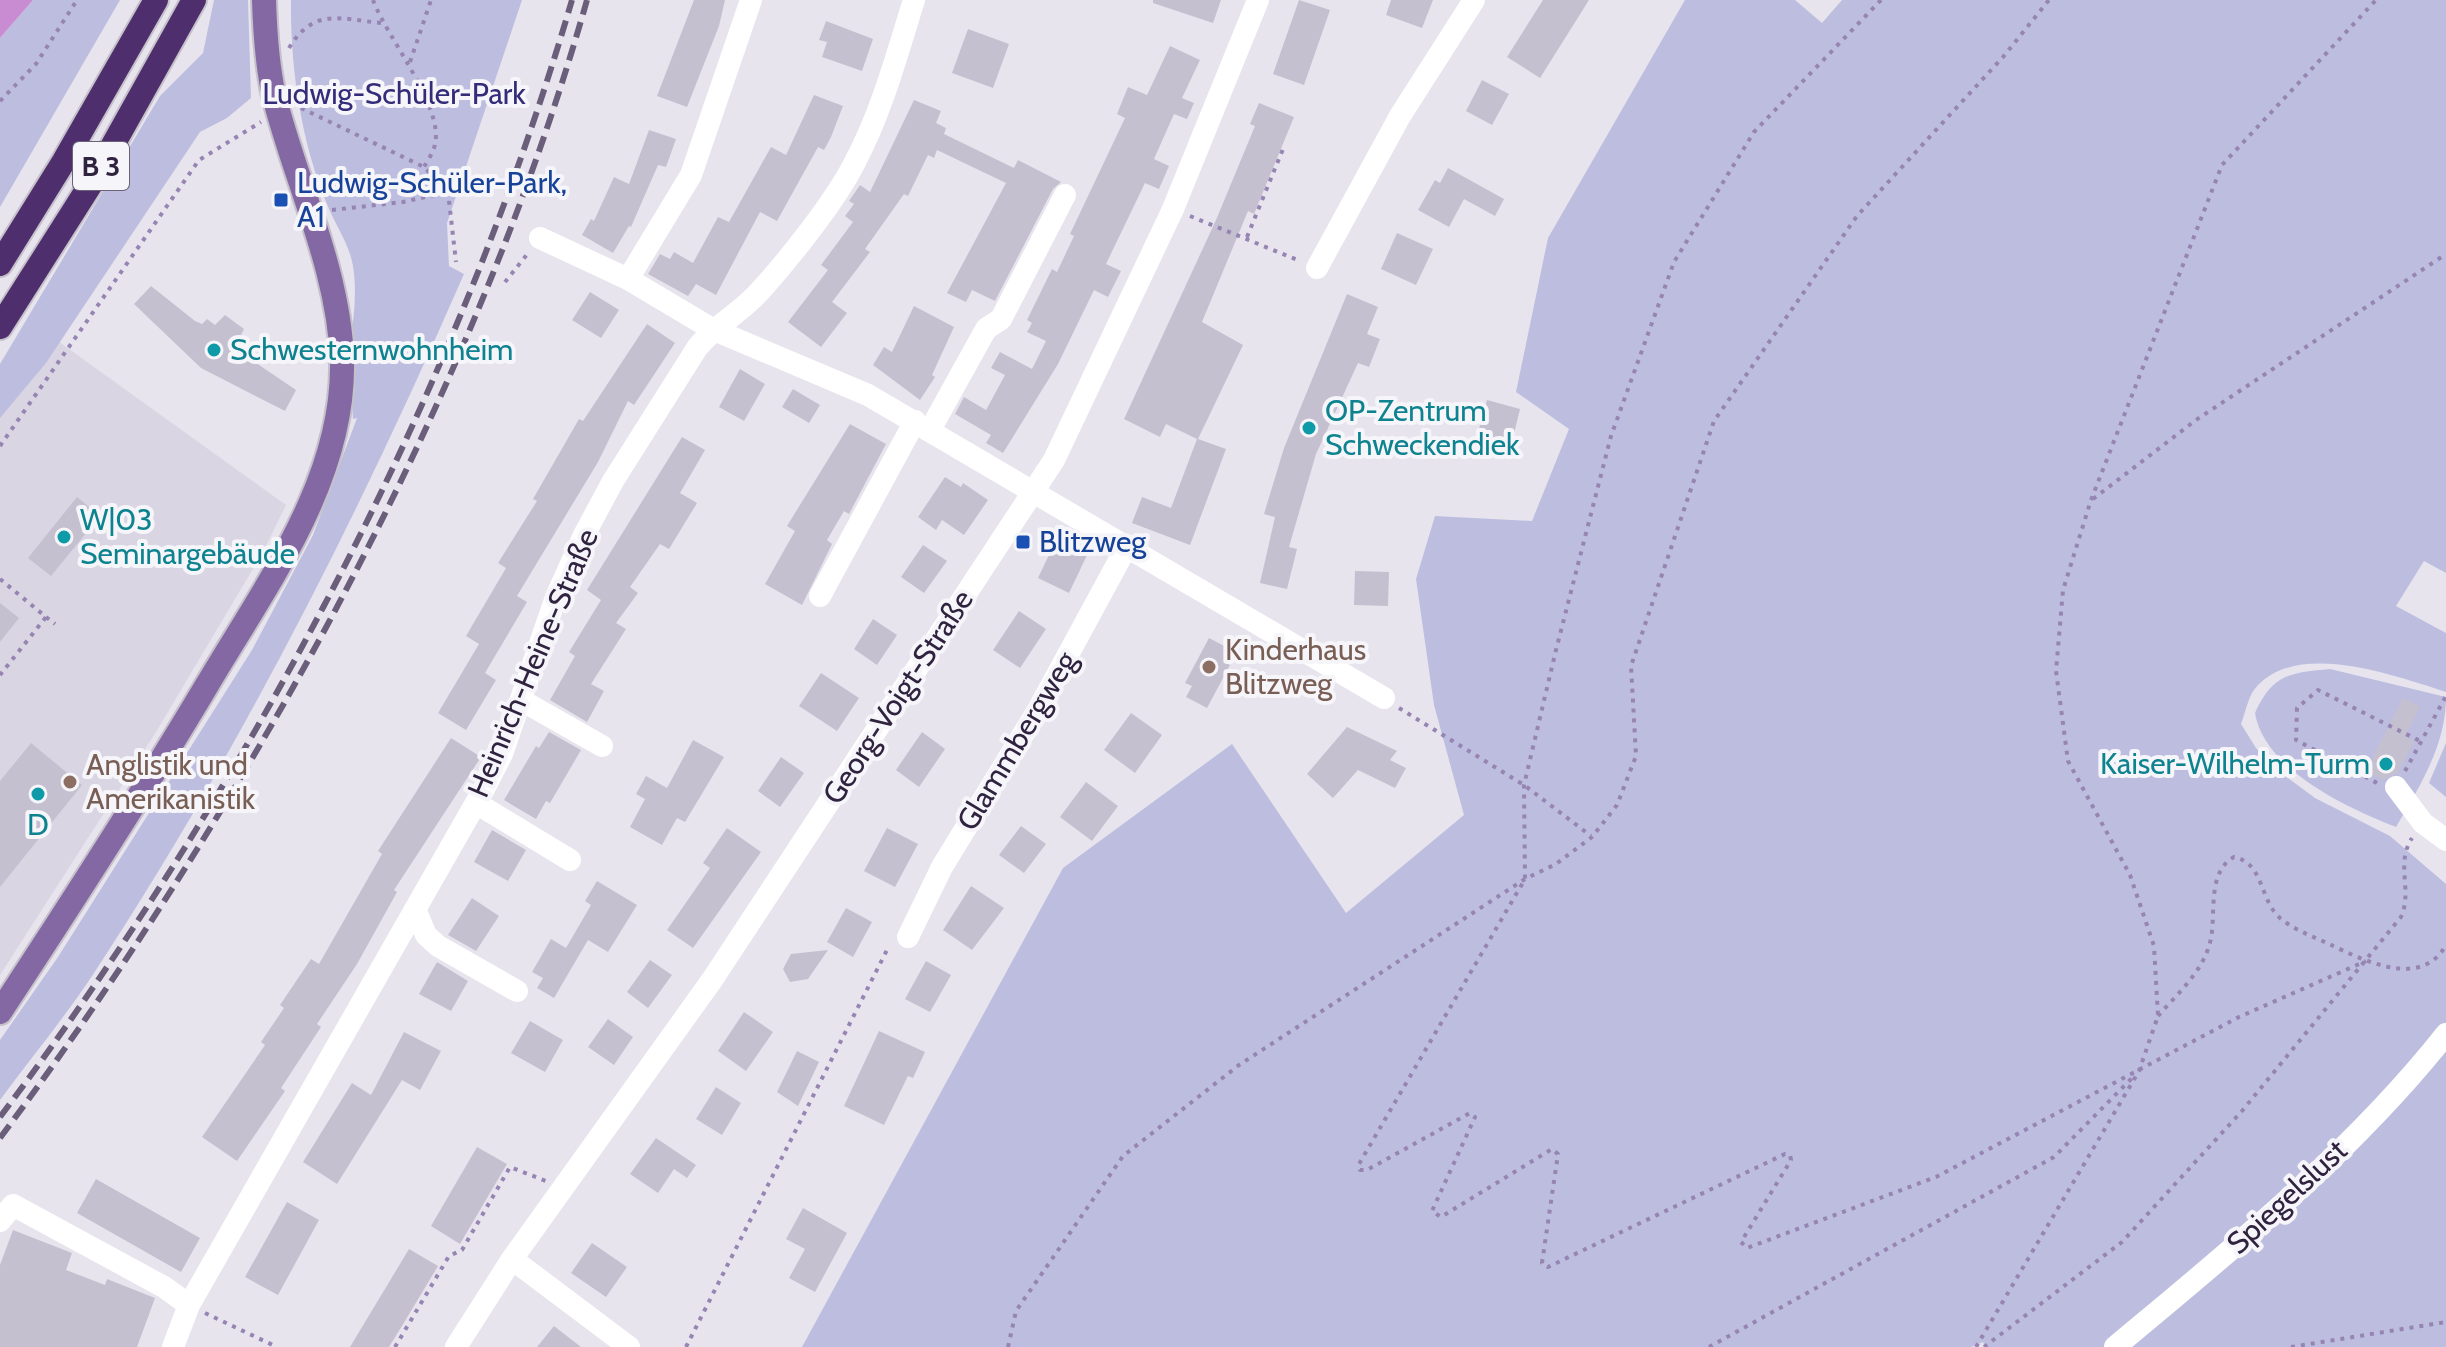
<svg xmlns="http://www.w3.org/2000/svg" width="2446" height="1347" font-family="Cabin,sans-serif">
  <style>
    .built { fill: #d9d5e2 }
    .green { fill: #bdbedf }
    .water { fill: #c98cd3 }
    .building { fill: #c5c0cf }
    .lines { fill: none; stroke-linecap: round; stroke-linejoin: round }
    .major-casing { stroke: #c5c1ca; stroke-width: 28 }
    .highway-casing { stroke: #c5c1ca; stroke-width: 28 }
    .path { stroke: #9684b2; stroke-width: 4; stroke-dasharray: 4 6; stroke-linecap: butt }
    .minor { stroke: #fff; stroke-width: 22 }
    .major { stroke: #8368a4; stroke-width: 24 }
    .highway { stroke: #4e2e6d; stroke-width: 24 }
    .rail { stroke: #6b5e7b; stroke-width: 6; stroke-dasharray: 16 8; stroke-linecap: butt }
    .transit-dot { fill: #1a4fb4; stroke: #f6f5fa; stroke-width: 3 }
    .culture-dot { fill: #0f9aa8; stroke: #f6f5fa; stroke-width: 3 }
    .education-dot { fill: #8d6e63; stroke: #f6f5fa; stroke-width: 3 }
    .labels { text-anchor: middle; stroke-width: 8; stroke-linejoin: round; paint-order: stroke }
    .shield { fill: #f6f5fa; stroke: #6b6278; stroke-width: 2 }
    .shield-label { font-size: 28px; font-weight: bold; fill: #302340 }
    .park-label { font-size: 30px; fill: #332c78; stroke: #f6f5fa }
    .transit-label { font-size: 30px; fill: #164399; stroke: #f6f5fa; text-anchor: start }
    .culture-label { font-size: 30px; fill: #0d838f; stroke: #f6f5fa; text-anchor: start }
    .education-label { font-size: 30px; fill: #785e54; stroke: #f6f5fa; text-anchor: start }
    .street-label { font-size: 30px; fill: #302340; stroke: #f6f5fa }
  </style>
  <rect width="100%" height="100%" fill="#e7e4ee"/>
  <path class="built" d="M37 326 286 505 263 552 156 732 0 975V380Z"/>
  <path class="green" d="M33 0H120L0 207V38Z
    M214 0H248L251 98 227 118 200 132 46 363 0 418V364L160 96 203 53Z
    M291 0H522L447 223 449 266 464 274C358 517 239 752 94 973 65 1017 31 1058 0 1100V1040L58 957 252 650 313 535 357 418 353 419C352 393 348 365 351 339 354 315 357 291 353 266 349 243 335 225 327 204 301 142 290 66 291 0Z
    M1685 0H1795L1822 23 1842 0H2446V573L2424 561 2396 606 2446 633V692C2395 676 2294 638 2254 690 2248 698 2245 714 2241 724L2256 748 2276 769 2315 798 2390 836 2446 884V1347H1985L1983 1342 1971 1347H802L1063 868 1232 744 1346 913 1464 815 1434 705 1416 579 1435 516 1532 521 1569 429 1516 392 1548 238Z
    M2330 669 2446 697C2446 745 2420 786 2396 827 2347 808 2264 769 2255 713 2273 674 2289 673 2330 669Z
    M2446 743V797L2429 783Z"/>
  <path class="water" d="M0 0H33L0 38Z"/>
  <path class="building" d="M694 0H725L719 26 687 107 657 96Z
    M1153 0H1221L1213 23 1153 3Z
    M1299 0 1330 10 1304 85 1273 74Z
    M1391 0H1433L1422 28 1386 15Z
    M1543 0H1589L1540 78 1507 57Z
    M826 21 873 39 862 71 822 57 827 42 819 40Z
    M968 29 1009 44 993 88 952 73Z
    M1170 46 1200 60 1182 98 1194 103 1187 119 1174 114 1154 159 1169 166 1159 189 1145 183 1106 264 1121 271 1108 297 1094 290 1058 364 1003 453 986 443 991 435 955 414 964 397 986 410 1005 375 991 368 1000 352 1032 369 1046 341 1027 332 1032 323 1027 320 1052 269 1057 272 1074 236 1070 234 1125 118 1117 114 1128 87 1147 95Z
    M1482 80 1509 94 1492 125 1466 111Z
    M814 95 843 106 831 137 824 150 818 147 777 221 760 212 716 295 696 284 688 296 648 274 660 254 670 259 674 252 693 263 718 217 729 222 771 147 786 155Z
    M914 100 941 111 936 123 946 128 944 134 1014 168 1018 160 1061 182 1053 189 995 301 972 290 966 302 947 293 1006 183 937 150 934 158 928 155 908 196 904 194 865 249 870 252 832 302 847 313 821 347 788 322 828 270 821 265 853 222 845 216 854 204 849 201 860 185 870 192Z
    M1259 103 1294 117 1254 214 1248 211 1202 322 1243 345 1198 439 1226 449 1190 545 1132 523 1142 497 1171 508 1197 439 1166 424 1160 437 1124 419 1216 220 1255 126 1250 124Z
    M649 130 676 139 666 167 658 165 631 227 629 226 613 253 582 235 591 219 594 221 614 177 629 184Z
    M1448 168 1504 199 1495 216 1464 199 1449 227 1418 210 1435 180 1440 183Z
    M1397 233 1433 249 1416 285 1381 269Z
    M151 286 195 321 202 324 207 319 215 325 225 315 244 329 238 341 246 347 243 354 296 390 285 411 201 368 134 304Z
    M590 292 619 310 601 338 572 320Z
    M1347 294 1378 307 1367 334 1380 339 1369 367 1358 363 1316 454 1289 547 1297 549 1287 589 1260 583 1275 517 1264 514 1284 448Z
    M914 306 954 327 932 375 935 377 920 400 873 365 884 347 892 352Z
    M647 324 675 343 634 405 628 401 598 462 517 596 527 602 485 673 496 680 466 730 438 713 479 644 466 636 506 568 498 563 537 501 533 499 579 419 583 421Z
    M740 369 765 384 744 421 719 407Z
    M793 389 820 405 809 423 782 407Z
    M1487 400 1520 409 1511 446 1477 436Z
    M850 424 886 444 849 514 844 511 827 540 832 544 802 605 765 584 795 531 787 526Z
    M682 437 705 450 680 493 697 503 669 549 660 544 630 587 638 593 616 623 626 629 591 684 604 691 587 722 550 700 575 656 569 652 601 600 587 590Z
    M945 477 961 487 963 483 988 500 964 535 942 520 936 530 918 517Z
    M77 497 100 516 51 576 28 558Z
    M1058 536 1089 551 1069 593 1038 578Z
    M923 545 947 561 924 593 901 577Z
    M1355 571 1389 572 1388 606 1354 605Z
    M0 603 19 618 0 642Z
    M1019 611 1046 629 1020 668 993 650Z
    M873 619 897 635 877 665 854 649Z
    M1209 638 1230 649 1223 662 1230 665 1207 708 1186 697 1192 686 1185 683Z
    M821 673 859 698 837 731 799 706Z
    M2403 698 2420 707 2405 736 2414 741 2397 773 2384 780 2366 771Z
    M1131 713 1162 735 1135 773 1104 750Z
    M1347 727 1397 751 1390 760 1406 768 1395 788 1358 770 1333 798 1307 774Z
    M549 732 581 750 550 803 546 801 536 819 504 800 536 746 539 748Z
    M922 732 945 749 919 787 896 770Z
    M451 738 481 757 394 890 397 892 357 964 317 1024 321 1027 281 1088 285 1091 237 1161 202 1137 265 1045 261 1042 284 1008 280 1005 311 959 319 964 382 854 378 851Z
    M693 740 724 757 685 822 677 818 662 845 630 827 645 799 636 794 646 776 667 788Z
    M31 743 82 785 0 887V781Z
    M781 757 804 773 780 807 758 791Z
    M1086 782 1118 806 1092 841 1060 817Z
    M1021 826 1046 844 1024 873 999 855Z
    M727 828 761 852 693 948 667 930 710 868 703 863Z
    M887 828 918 844 895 887 864 871Z
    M492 830 526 850 508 881 474 862Z
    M597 881 637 905 608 952 588 940 554 998 537 988 543 978 532 972 551 939 566 948 591 905 585 901Z
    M971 886 1004 908 972 950 943 930Z
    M472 898 499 916 476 951 448 935Z
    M846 908 872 922 853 957 827 942Z
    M828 950 808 979 790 982 783 969 791 954Z
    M650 960 672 975 648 1008 627 992Z
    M926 961 951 975 930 1012 905 999Z
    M437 962 468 981 451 1011 419 994Z
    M744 1012 773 1032 746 1071 718 1051Z
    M608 1019 633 1037 614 1065 588 1047Z
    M530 1021 563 1040 545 1072 511 1053Z
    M879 1031 925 1052 913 1078 908 1076 884 1125 844 1106Z
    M404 1032 441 1051 420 1090 402 1080 337 1184 303 1162 352 1083 371 1095Z
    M797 1051 819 1062 798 1106 777 1092Z
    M716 1087 741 1103 722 1135 696 1119Z
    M656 1138 696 1165 687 1178 674 1169 658 1193 630 1174Z
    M477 1147 507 1164 460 1244 431 1226Z
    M96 1179 200 1238 181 1272 77 1213Z
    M287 1202 319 1220 278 1295 245 1277Z
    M803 1208 847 1233 815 1292 789 1278 805 1249 786 1239Z
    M13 1230 72 1253 66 1270 105 1285 107 1279 155 1298 137 1347H0V1265Z
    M592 1243 627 1267 606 1297 571 1273Z
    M409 1249 438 1266 405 1321 389 1347H350Z
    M554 1326 581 1347H537Z"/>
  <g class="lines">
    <g class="major-casing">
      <path id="major" d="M0 1012C71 904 141 796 207 685 266 585 345 480 342 360 339 269 296 183 274 96 267 65 265 32 264 0"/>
    </g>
    <g class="highway-casing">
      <path id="highway" d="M0 264 64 161 156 0
        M0 327 94 179 194 0"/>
    </g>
    <path class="path" d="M373 0C386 36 444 107 435 144 434 151 428 160 424 167
      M1881 0 1754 132 1674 262 1611 436 1556 650 1524 785 1525 879 1359 1164 1360 1170H1367L1470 1113 1475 1117 1432 1211 1441 1217 1552 1149 1558 1154 1542 1263 1548 1267 1785 1154 1790 1155 1791 1160 1741 1242 1747 1248 1936 1177 2239 1017 2366 961
      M289 48C314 7 340 19 381 23
      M410 62 431 0
      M0 101 36 64 77 0
      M301 108 424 167 448 192 456 262
      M332 210 403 202 448 192
      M1190 216 1300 261
      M1247 237 1283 149
      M505 282 529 252
      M0 446 199 160 261 122
      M2093 499 2196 420 2446 254
      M0 579 46 617 0 675
      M46 617 55 624
      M1399 708 1524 785 1591 836
      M2405 771 2446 696
      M2377 783 2296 740 2297 708 2318 690 2420 741
      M2158 1016C2178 993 2205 970 2211 938 2216 912 2207 872 2234 857 2264 863 2259 899 2280 918 2294 930 2312 936 2329 944 2363 960 2421 990 2446 945
      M205 1313 277 1347
      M395 1347 449 1256 462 1250 510 1167 546 1181
      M686 1347 889 946
      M1008 1347 1016 1311 1123 1156 1239 1065 1525 879 1556 864 1592 837 1617 805 1636 756 1631 666 1714 421 1857 216 2003 57 2049 0
      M1709 1347 2054 1157 2132 1078
      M1976 1347 2139 1071 2158 1016 2154 946 2130 875 2068 761 2056 671 2063 590 2091 500 2222 165 2376 0
      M1984 1347 2122 1242 2242 1111 2401 917C2413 890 2395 864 2412 838
      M2291 1347 2446 1322"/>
    <path class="minor" d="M540 238 628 279 712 329 868 395 1384 698
      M1317 268 1400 116 1474 0
      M628 279 691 175 751 0
      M930 430 986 329 1001 319 1065 195
      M820 596 915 421
      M521 700 602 746
      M2396 787 2423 823 2446 840
      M476 803 570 860
      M415 909 426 935 438 946 517 991
      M908 937 942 867 1038 710 1127 546
      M0 1221 13 1205 164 1287 189 1305
      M512 1259 629 1347
      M173 1347 189 1305 485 787 502 754 556 597 584 535 613 481 697 348C715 325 741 313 760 291 790 258 836 200 855 162 882 111 897 54 914 0
      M456 1347 512 1259 712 980 1054 460 1173 209 1258 0
      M2115 1347C2231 1250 2352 1153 2446 1034"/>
    <use href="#major" class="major"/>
    <use href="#highway" class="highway"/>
    <path class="rail" d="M0 1117C249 785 455 399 572 0
      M0 1138C247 806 474 399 587 0"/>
  </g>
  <g class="transit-dot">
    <rect x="273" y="192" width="16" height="16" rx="4"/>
    <rect x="1015" y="534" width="16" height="16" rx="4"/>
  </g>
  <g class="culture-dot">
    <circle cx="214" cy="350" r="8"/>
    <circle cx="1309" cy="428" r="8"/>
    <circle cx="64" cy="537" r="8"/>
    <circle cx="2386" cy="764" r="8"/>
    <circle cx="38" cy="794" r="8"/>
  </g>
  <g class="education-dot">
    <circle cx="1209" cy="667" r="8"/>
    <circle cx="70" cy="782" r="8"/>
  </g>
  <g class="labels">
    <rect class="shield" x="73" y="142" width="56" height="48" rx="6"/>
    <g class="shield-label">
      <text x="101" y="176">B 3</text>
    </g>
    <g class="park-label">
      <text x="394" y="104">Ludwig-Schüler-Park</text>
    </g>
    <g class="transit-label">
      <text x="297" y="193">Ludwig-Schüler-Park,<tspan x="297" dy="34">A1</tspan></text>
      <text x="1039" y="552">Blitzweg</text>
    </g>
    <g class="culture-label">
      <text x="230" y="360">Schwesternwohnheim</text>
      <text x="1325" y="421">OP-Zentrum<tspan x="1325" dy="34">Schweckendiek</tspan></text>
      <text x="80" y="530">W|03<tspan x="80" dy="34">Seminargebäude</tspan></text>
      <text x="2370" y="774" text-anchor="end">Kaiser-Wilhelm-Turm</text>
      <text x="38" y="835" text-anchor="middle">D</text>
    </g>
    <g class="education-label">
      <text x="1225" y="660">Kinderhaus<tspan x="1225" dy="34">Blitzweg</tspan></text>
      <text x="86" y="775">Anglistik und<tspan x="86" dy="34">Amerikanistik</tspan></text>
    </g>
    <g class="street-label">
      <text transform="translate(533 663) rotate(-67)" y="10">Heinrich-Heine-Straße</text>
      <text transform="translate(898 697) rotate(-57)" y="10">Georg-Voigt-Straße</text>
      <text transform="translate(1017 741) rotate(-59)" y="10">Glammbergweg</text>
      <text transform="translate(2287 1197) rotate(-43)" y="10">Spiegelslust</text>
    </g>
  </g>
</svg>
